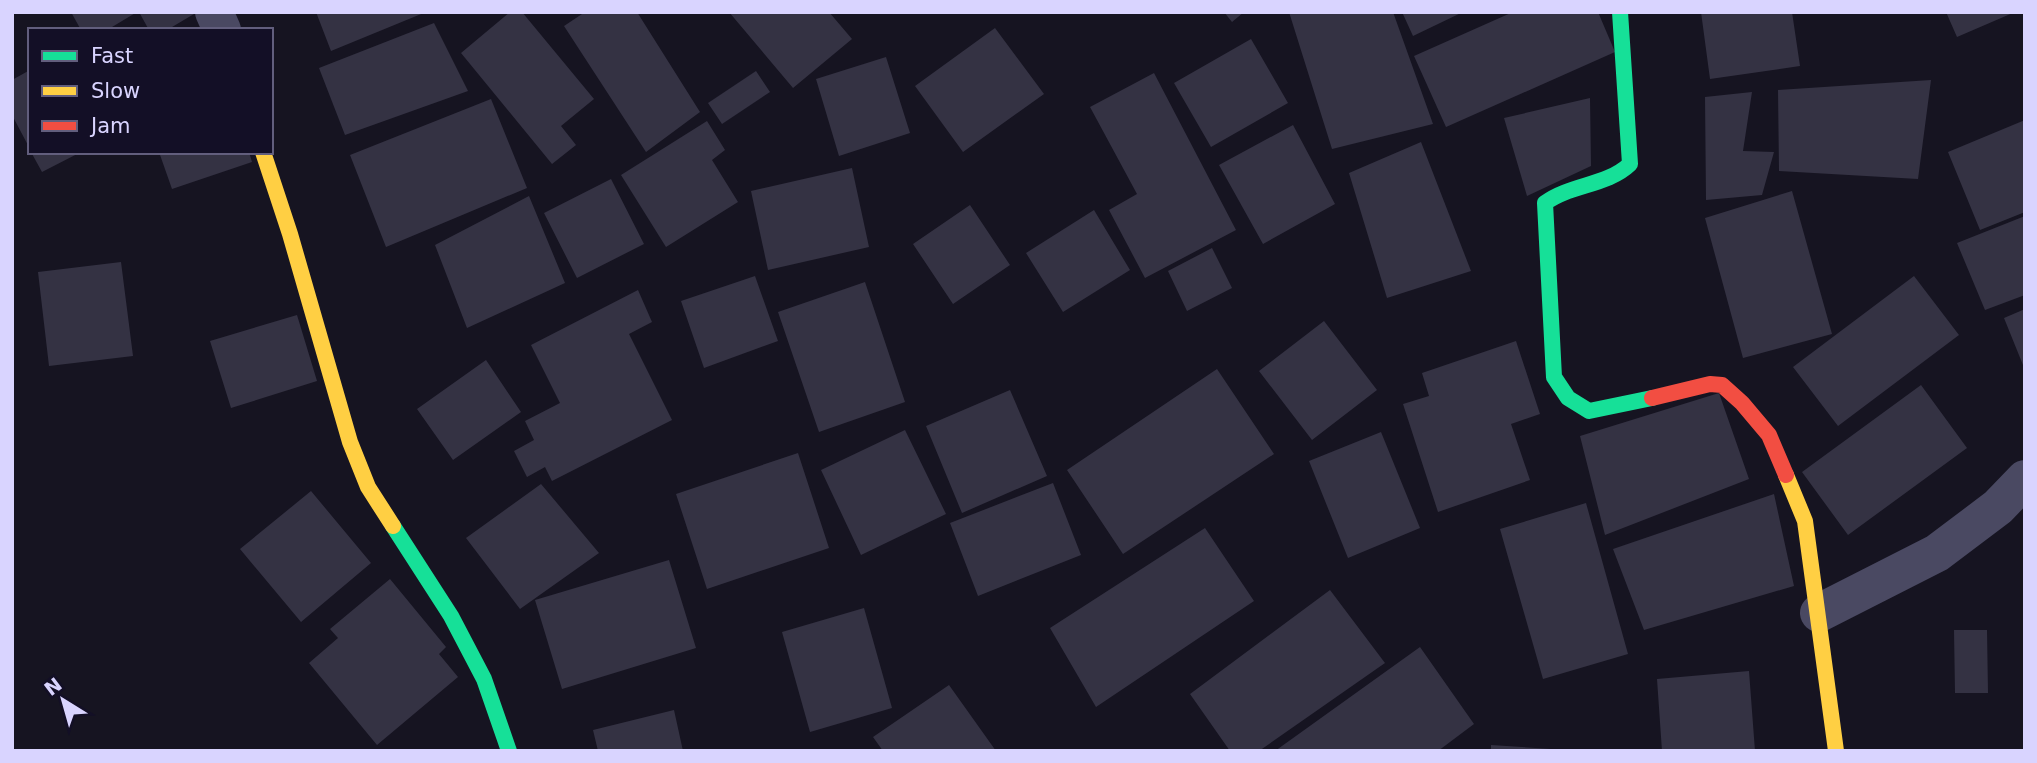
<svg xmlns="http://www.w3.org/2000/svg" width="2037" height="763" font-family="'DejaVu Sans',sans-serif">
  <style>
    .building { fill: #343243 }
    .lines { fill: none; stroke-linecap: round; stroke-linejoin: round }
    .street { stroke: #4a4962; stroke-width: 38 }
    .fast { stroke: #16e098; stroke-width: 16 }
    .slow { stroke: #ffcf43; stroke-width: 16 }
    .jam { stroke: #f24e42; stroke-width: 16 }
  </style>
  <rect width="100%" height="100%" fill="#161421"/>
  <path class="building" d="M71 12H137L107 30H81Z
    M139 12H193L194 14 167 30H149Z
    M316 12H426L331 51Z
    M510 12H522L594 99 561 126 576 145 552 164 461 53Z
    M585 12H637L700 112 646 152 564 26Z
    M729 12H829L852 39 793 88Z
    M1224 12H1244L1232 22Z
    M1289 12H1393L1433 124 1332 149Z
    M1402 12H1463L1413 36Z
    M1513 12H1598L1615 52 1446 127 1414 56Z
    M1701 12H1792L1800 66 1710 79Z
    M1946 12H2015L1957 37Z
    M434 23 468 91 345 135 319 68Z
    M995 28 1044 94 963 152 915 86Z
    M1251 39 1288 103 1211 147 1174 83Z
    M886 57 910 133 839 156 816 79Z
    M30 70V149L12 115V80Z
    M756 71 770 92 722 124 708 103Z
    M1154 73 1236 230 1145 278 1109 210 1137 194 1090 107Z
    M1931 80 1918 179 1779 171 1778 90Z
    M1752 92 1743 151 1774 152 1762 195 1706 200 1705 97Z
    M1590 98 1591 166 1527 196 1504 118Z
    M491 99 527 188 386 247 350 155Z
    M2025 120V212L1980 230 1948 152Z
    M707 121 725 150 712 160 738 202 666 247 621 175Z
    M1293 125 1335 204 1263 244 1219 165Z
    M1421 142 1471 271 1387 298 1349 173Z
    M31 152H81L42 172Z
    M159 152H249L252 162 172 189Z
    M852 168 869 247 768 270 751 191Z
    M611 179 644 244 577 278 544 213Z
    M1792 191 1832 334 1743 358 1705 218Z
    M529 196 565 283 467 328 435 245Z
    M970 205 1010 265 953 304 913 244Z
    M1094 210 1130 270 1063 312 1026 253Z
    M2025 216V295L1985 310 1957 243Z
    M1212 248 1232 288 1187 311 1168 271Z
    M121 262 133 356 49 366 38 272Z
    M755 276 778 341 704 368 681 301Z
    M1914 276 1959 335 1838 426 1793 367Z
    M865 282 905 402 819 432 778 312Z
    M638 290 652 322 629 334 672 420 552 481 545 467 527 477 514 451 534 440 525 421 560 403 531 345Z
    M2025 309V370L2004 318Z
    M297 315 317 381 231 408 210 341Z
    M1324 321 1377 390 1312 440 1259 371Z
    M1516 341 1540 414 1511 424 1530 480 1438 512 1403 404 1429 396 1422 373Z
    M486 360 521 412 453 460 417 409Z
    M1217 369 1274 454 1123 554 1067 470Z
    M1921 385 1967 448 1848 535 1802 472Z
    M1010 390 1047 476 962 513 926 426Z
    M1719 393 1749 479 1605 535 1580 436Z
    M905 430 946 514 861 555 821 470Z
    M1381 432 1420 528 1348 558 1309 461Z
    M798 453 829 548 707 589 676 494Z
    M1053 483 1081 555 978 596 950 523Z
    M541 484 599 553 520 609 466 538Z
    M311 491 371 563 301 622 240 549Z
    M1774 494 1794 586 1644 630 1613 549Z
    M1586 503 1628 654 1543 679 1500 529Z
    M1205 528 1254 601 1096 707 1050 628Z
    M669 560 696 648 562 689 535 600Z
    M390 579 446 647 439 654 458 677 377 745 309 663 338 638 330 629Z
    M1330 590 1385 663 1259 751H1230L1190 694Z
    M864 608 892 708 810 732 782 632Z
    M1954 630H1987L1988 693H1955Z
    M1420 647 1474 724 1438 751H1275Z
    M1749 671 1755 751H1662L1657 679Z
    M949 685 996 751H883L873 737Z
    M674 710 683 751H598L593 730Z
    M1491 745 1551 749V751H1491Z"/>
  <g class="lines">
    <path class="street" d="M214 12 222 30
      M1819 613 1937 553 1998 507 2025 479"/>
    <path class="fast" d="M1620 12 1630 164C1607 186 1571 184 1545 203L1554 377 1568 398 1589 411 1652 398
      M393 526 451 616 484 679 509 751"/>
    <path class="slow" d="M263 152 290 234 350 442 368 487 393 526
      M1786 475 1805 521 1836 751"/>
    <path class="jam" d="M1652 398 1710 384 1722 385 1742 403 1769 435 1786 475"/>
  </g>
  <rect width="2037" height="763" fill="none" stroke="#d9d4ff" stroke-width="28"/>
  <rect x="28" y="28" width="245" height="126" fill="#130f26" stroke="#625e7d" stroke-width="2"/>
  <rect x="42" y="51" width="35" height="10" fill="#16e098" stroke="#625e7d" stroke-width="2"/>
  <text x="91" y="63" font-size="21" fill="#d9d4ff">Fast</text>
  <rect x="42" y="86" width="35" height="10" fill="#ffcf43" stroke="#625e7d" stroke-width="2"/>
  <text x="91" y="98" font-size="21" fill="#d9d4ff">Slow</text>
  <rect x="42" y="121" width="35" height="10" fill="#f24e42" stroke="#625e7d" stroke-width="2"/>
  <text x="91" y="133" font-size="21" fill="#d9d4ff">Jam</text>
  <g transform="translate(63 700) rotate(323)" stroke="#130f26" stroke-width="5" paint-order="stroke">
  <path d="M0-5L12 26L0 18L-12 26Z" fill="#d9d4ff"/>
  <text y="-10" font-size="19" font-weight="bold" text-anchor="middle" fill="#d9d4ff">N</text>
  </g>
</svg>
